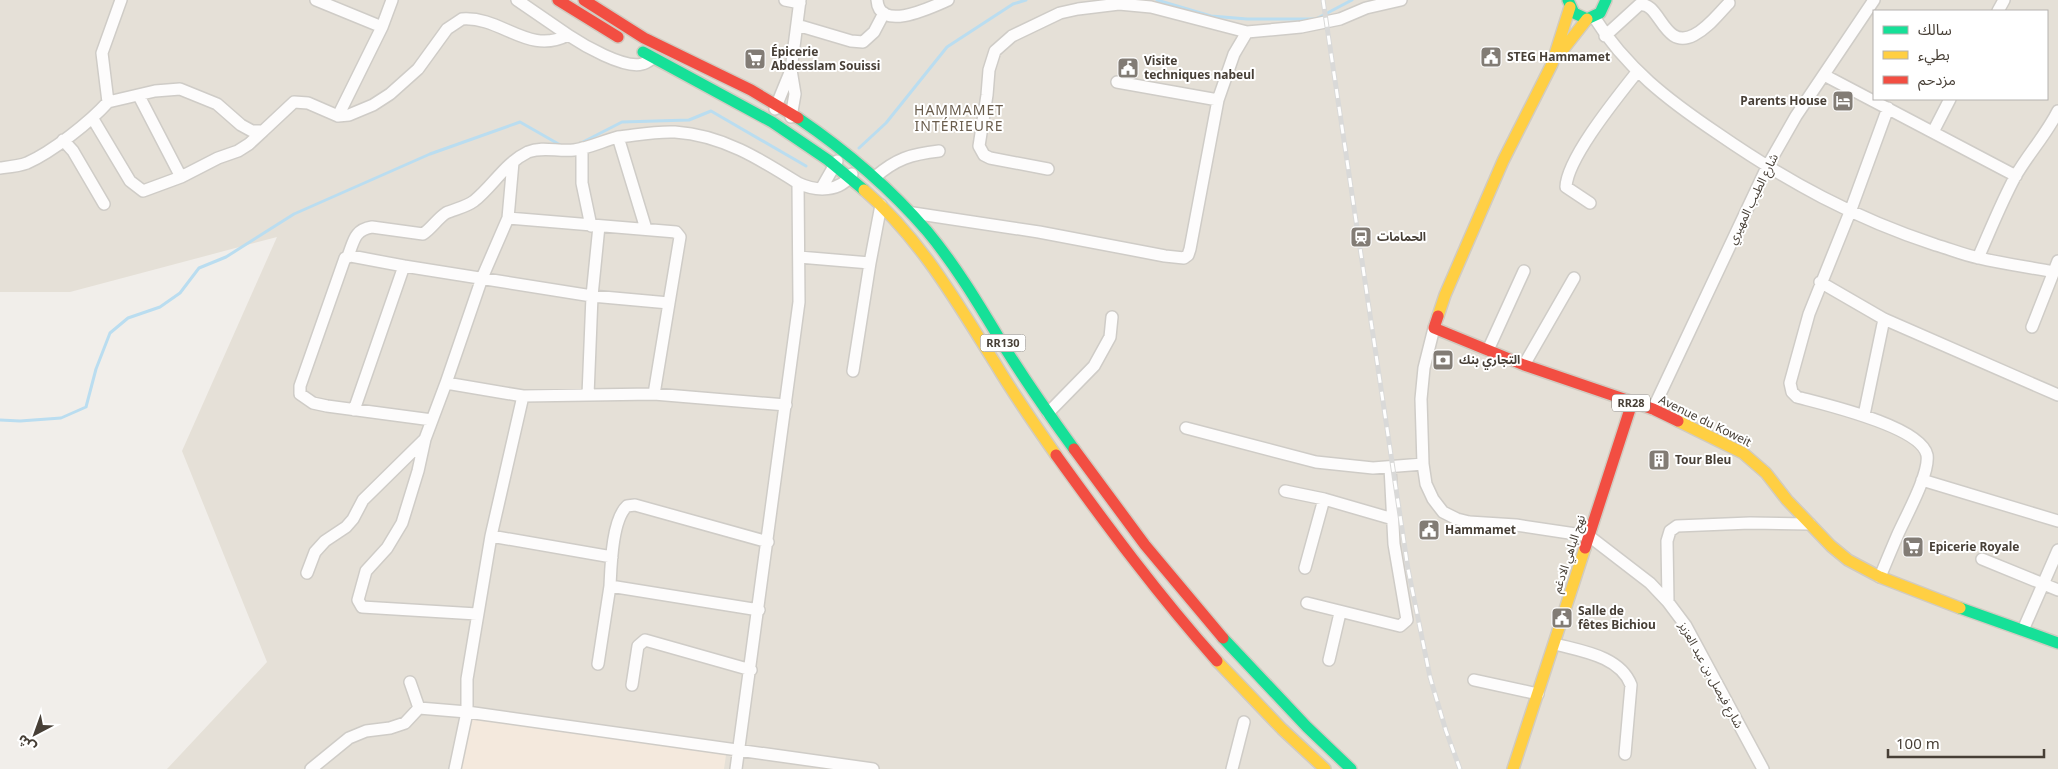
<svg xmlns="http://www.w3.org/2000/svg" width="2058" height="769" font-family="'Noto Sans','Noto Sans Arabic',sans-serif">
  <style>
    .residential { fill: #e5e0d7; fill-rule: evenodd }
    .commercial { fill: #f4e9dd }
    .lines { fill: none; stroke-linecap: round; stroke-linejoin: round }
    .stream { stroke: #baddf0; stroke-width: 3 }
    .street-casing { stroke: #cfccc7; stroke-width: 14 }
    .fast-casing { stroke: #d1cbc1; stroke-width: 14 }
    .slow-casing { stroke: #d1cbc1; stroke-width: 14 }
    .jam-casing { stroke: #d1cbc1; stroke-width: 14 }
    .street { stroke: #fdfcfc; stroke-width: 11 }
    .fast { stroke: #16e098; stroke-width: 11 }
    .slow { stroke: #ffcf43; stroke-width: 11 }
    .jam { stroke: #f24e42; stroke-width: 11 }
    .rail-casing { stroke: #d9d9d8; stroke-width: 5 }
    .rail { stroke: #fff; stroke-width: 3; stroke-dasharray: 9; stroke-linecap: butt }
    .labels { text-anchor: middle; stroke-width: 4; stroke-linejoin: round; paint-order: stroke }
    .shield { fill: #fff; stroke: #7e7972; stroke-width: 1 }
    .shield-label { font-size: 11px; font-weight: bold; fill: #473f36 }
    .poi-label { font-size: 12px; font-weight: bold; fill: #473f36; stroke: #fff; text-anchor: start }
    .street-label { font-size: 12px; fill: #473f36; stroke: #fff }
    .neighbourhood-label { font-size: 14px; letter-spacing: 1px; fill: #6a5d4d; stroke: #fff }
  </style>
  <rect width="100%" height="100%" fill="#f1eeea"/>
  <path class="residential" d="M0 0H2058V769H167L267 662 182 451 277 237 70 292H0ZM1874 11H2047V99H1874Z"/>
  <path class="commercial" d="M467 716 726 755 724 769H460Z"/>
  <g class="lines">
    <path class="stream" d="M1157 0 1211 16 1247 19H1316L1352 0
      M579 144 622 122 689 120 711 111 806 166
      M859 148 886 123 947 47 1013 4 1026 0
      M0 420 20 421 61 418 86 407 96 369 110 333 128 318 160 307 180 293 199 268 226 257 294 214 430 154 520 122 562 146"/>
    <g class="street-casing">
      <path id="street" d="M121 0 102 53 108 102 155 91 180 89 217 104 241 125 252 131H263L294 102 308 103 338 116 349 115 373 105 390 94 418 69 447 29 462 19C502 16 528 56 568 35 583 45 624 69 642 64 646 63 650 60 653 58
        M316 0 382 27
        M517 0 568 35
        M785 0 800 3
        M877 0C879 33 932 7 948 0
        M1998 11 2004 0
        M1594 17C1626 68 1668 100 1717 133 1788 182 1854 218 1936 245 1950 249 1964 255 1979 258 2004 264 2029 267 2054 272
        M797 25 851 41 863 42 874 32 884 13
        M1605 36 1639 5C1660 0 1663 51 1694 35 1708 28 1718 14 1729 3
        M791 70 795 94 791 117
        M1824 75 2016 176
        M1117 82 1218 100
        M139 96 181 177
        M775 109 791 70 800 0
        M338 116 382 27 392 0
        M93 119 130 181 143 191 181 177 218 158 238 151 249 144 263 131
        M1933 132 1950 99
        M63 140 73 151 104 204
        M582 148V183L591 226
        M0 168C8 167 19 166 27 163 52 152 90 122 108 102
        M1048 169 990 158 984 155 979 146 987 95 989 70 995 51 1012 36 1060 13 1078 9 1119 4 1151 7 1247 32 1301 27 1340 19 1366 8 1401 0
        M875 177C896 159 911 154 939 151
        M821 189 837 161
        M1590 203 1566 187C1567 158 1619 95 1637 72
        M913 213 1039 232 1165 256 1184 258 1188 255 1190 249 1218 100 1234 54 1247 32
        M508 218 513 162
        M646 229 618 137C637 135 656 131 675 132 722 135 760 159 798 183
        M348 256C354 241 354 230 372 227L423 234C432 228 437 219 446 213 455 209 466 207 474 201 493 186 505 163 528 152 543 146 558 152 574 150 589 148 603 141 618 137
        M799 257 870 263
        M1978 258C1990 231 2001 203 2015 177 2028 154 2046 135 2058 111
        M404 266 351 256 345 258 300 386V394L313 403 327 406 432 420
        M1820 282 1884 319 2058 395
        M2032 327 2058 261
        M1434 328 1424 368 1421 399 1423 464 1426 484 1433 499 1443 512 1457 519 1469 522 1516 525 1589 536 1650 583 1668 602 1686 626 1763 769
        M1488 350 1524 271
        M1524 365 1574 278
        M853 371 870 263 881 205
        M446 383 482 278 508 218 676 232 680 237 669 303
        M588 395 592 296 599 226
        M1653 409 1767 167 1796 116 1874 0
        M354 410 404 266 592 296 669 303 654 394
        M1048 413 1094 366 1110 337 1112 317
        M1864 415 1884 319
        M1186 428 1316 462 1373 468 1423 464
        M425 439 418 471 402 523 387 548 366 571 358 600 362 607 477 614
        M1922 480 2058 521
        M1285 491 1324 499 1393 519
        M491 536 523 396
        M1982 559 2058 590
        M1305 568 1324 499
        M307 573 315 552 325 541 346 527 353 519 363 500 425 439 446 383 523 396 654 394 786 405
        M1880 577C1886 562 1892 548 1898 534 1906 516 1930 473 1927 455 1921 426 1823 404 1797 397L1792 392 1790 383 1809 314 1850 212 1888 108
        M610 586C611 565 612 520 627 506L635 505 768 542
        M1668 602 1667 541 1670 531 1677 526 1750 523 1810 524
        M1307 603 1400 626 1407 620 1394 544 1390 467
        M2023 630 2058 550
        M1555 644C1581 651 1620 656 1631 685L1625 754
        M1329 660 1340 613
        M598 664 610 586 759 610
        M1474 680 1538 694
        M410 682 419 708 467 712 873 769
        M632 685 638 646 645 640 751 670
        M311 769 349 738 366 731 390 728 405 723 419 708
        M455 769 467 712V679L491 536 612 557
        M736 769 799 302 798 183C817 192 840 192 852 174
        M1232 769 1244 722"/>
    </g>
    <g class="fast-casing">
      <path id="fast" d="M1568 0 1574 13 1587 19 1600 13 1606 0
        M643 52 772 122 828 160 864 190
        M798 118C845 150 890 188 927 231 957 267 981 308 1005 348 1027 383 1050 416 1074 449
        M1960 608 2058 643
        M1223 638 1307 727 1351 769"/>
    </g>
    <g class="slow-casing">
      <path id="slow" d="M1558 56 1587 19
        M864 190C920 238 956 301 995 363 1014 395 1035 425 1056 455
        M1438 316 1445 295 1503 161 1552 64 1570 7
        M1678 421 1743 453 1766 473 1787 500 1831 546 1848 560 1880 577 1960 608
        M1217 661 1282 729 1325 769
        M1513 769 1585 548"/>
    </g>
    <g class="jam-casing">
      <path id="jam" d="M558 0 618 37
        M584 0 644 38 751 90 798 118
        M1438 316 1434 328 1524 365 1653 409 1678 421
        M1074 449 1145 545 1223 638
        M1056 455C1107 526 1159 596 1217 661
        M1585 548 1632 403"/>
    </g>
    <use href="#street" class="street"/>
    <use href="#fast" class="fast"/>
    <use href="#slow" class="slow"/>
    <use href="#jam" class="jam"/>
    <g class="rail-casing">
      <path id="rail" d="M1323 0 1408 569 1430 677 1446 731 1460 769"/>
    </g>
    <use href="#rail" class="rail"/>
  </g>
  <defs>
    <g id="civic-square" transform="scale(1.125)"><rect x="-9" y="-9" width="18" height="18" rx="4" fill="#827c75" stroke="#fff"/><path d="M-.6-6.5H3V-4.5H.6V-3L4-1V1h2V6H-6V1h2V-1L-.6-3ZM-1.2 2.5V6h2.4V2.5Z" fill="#fff"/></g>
    <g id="supermarket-square" transform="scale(1.125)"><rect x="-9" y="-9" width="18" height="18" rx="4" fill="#827c75" stroke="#fff"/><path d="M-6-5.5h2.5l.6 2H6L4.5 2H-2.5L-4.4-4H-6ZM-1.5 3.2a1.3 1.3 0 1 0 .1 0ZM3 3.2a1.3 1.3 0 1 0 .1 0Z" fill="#fff"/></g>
    <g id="hotel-square" transform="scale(1.125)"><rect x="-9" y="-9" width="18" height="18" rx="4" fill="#827c75" stroke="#fff"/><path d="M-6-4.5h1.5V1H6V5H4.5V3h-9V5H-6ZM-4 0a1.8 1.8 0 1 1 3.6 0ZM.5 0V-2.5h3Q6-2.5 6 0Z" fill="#fff"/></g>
    <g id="station-square" transform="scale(1.125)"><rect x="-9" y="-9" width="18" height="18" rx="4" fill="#827c75" stroke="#fff"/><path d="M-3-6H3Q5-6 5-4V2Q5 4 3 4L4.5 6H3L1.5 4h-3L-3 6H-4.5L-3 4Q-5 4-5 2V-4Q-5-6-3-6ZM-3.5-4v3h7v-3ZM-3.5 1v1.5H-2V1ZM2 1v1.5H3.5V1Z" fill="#fff"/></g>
    <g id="bank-square" transform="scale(1.125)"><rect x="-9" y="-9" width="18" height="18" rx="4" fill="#827c75" stroke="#fff"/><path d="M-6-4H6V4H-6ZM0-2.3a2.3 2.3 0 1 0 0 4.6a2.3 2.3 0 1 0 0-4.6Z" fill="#fff"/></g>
    <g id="building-square" transform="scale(1.125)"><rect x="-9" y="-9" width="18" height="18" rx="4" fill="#827c75" stroke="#fff"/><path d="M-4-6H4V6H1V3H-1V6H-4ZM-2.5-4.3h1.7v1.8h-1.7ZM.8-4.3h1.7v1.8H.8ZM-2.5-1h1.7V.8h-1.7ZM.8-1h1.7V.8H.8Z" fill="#fff"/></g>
  </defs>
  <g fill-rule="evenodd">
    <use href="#civic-square" x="1491" y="57"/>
    <use href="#supermarket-square" x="755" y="59"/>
    <use href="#civic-square" x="1128" y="68"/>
    <use href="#hotel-square" x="1843" y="101"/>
    <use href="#station-square" x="1361" y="237"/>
    <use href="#bank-square" x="1443" y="360"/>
    <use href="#building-square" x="1659" y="460"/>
    <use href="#civic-square" x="1429" y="530"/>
    <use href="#supermarket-square" x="1913" y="547"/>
    <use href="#civic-square" x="1562" y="618"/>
  </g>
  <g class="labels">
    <g class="shield">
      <rect x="980.5" y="334.5" width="45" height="17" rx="4"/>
      <rect x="1612" y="394.5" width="38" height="17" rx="4"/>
    </g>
    <g class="shield-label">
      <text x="1003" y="347">RR130</text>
      <text x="1631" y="407">RR28</text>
    </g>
    <g class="poi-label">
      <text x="771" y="56">Épicerie<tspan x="771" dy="14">Abdesslam Souissi</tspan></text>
      <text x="1507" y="61">STEG Hammamet</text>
      <text x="1144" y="65">Visite<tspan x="1144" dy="14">techniques nabeul</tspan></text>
      <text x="1827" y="105" text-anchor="end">Parents House</text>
      <text x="1377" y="241">الحمامات</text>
      <text x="1459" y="364">التجاري بنك</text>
      <text x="1675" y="464">Tour Bleu</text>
      <text x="1445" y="534">Hammamet</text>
      <text x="1929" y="551">Epicerie Royale</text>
      <text x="1578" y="615">Salle de<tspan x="1578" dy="14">fêtes Bichiou</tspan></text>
    </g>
    <g class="street-label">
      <text transform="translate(1753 199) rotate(-64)" y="4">شارع الطيب المهيري</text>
      <text transform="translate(1705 421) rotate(26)" y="4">Avenue du Koweit</text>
      <text transform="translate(1569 554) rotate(-72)" y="4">نهج الباهي الادغم</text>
      <text transform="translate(1711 675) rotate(61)" y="4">شارع فيصل بن عبد العزيز</text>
    </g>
    <g class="neighbourhood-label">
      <text x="959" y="115">HAMMAMET<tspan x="959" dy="16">INTÉRIEURE</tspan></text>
    </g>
  </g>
  <rect x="1873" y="10" width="175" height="90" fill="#ffffff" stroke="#b5b2af"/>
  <rect x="1883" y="26" width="25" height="8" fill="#16e098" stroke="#b5b2af"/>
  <text x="1918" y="35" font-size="15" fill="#473f36">سالك</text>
  <rect x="1883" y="51" width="25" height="8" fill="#ffcf43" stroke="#b5b2af"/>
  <text x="1918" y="60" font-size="15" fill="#473f36">بطيء</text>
  <rect x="1883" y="76" width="25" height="8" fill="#f24e42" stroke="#b5b2af"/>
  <text x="1918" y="85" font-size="15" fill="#473f36">مزدحم</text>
  <g transform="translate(35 734) rotate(221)" stroke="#ffffff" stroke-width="4" paint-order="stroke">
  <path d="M0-4L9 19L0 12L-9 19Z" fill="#473f36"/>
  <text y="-8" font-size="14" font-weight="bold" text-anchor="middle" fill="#473f36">ش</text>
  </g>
  <path d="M1888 749v8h156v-8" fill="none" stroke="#473f36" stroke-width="2.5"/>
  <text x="1896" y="749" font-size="15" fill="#473f36" stroke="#ffffff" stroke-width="4" paint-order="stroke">100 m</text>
</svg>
